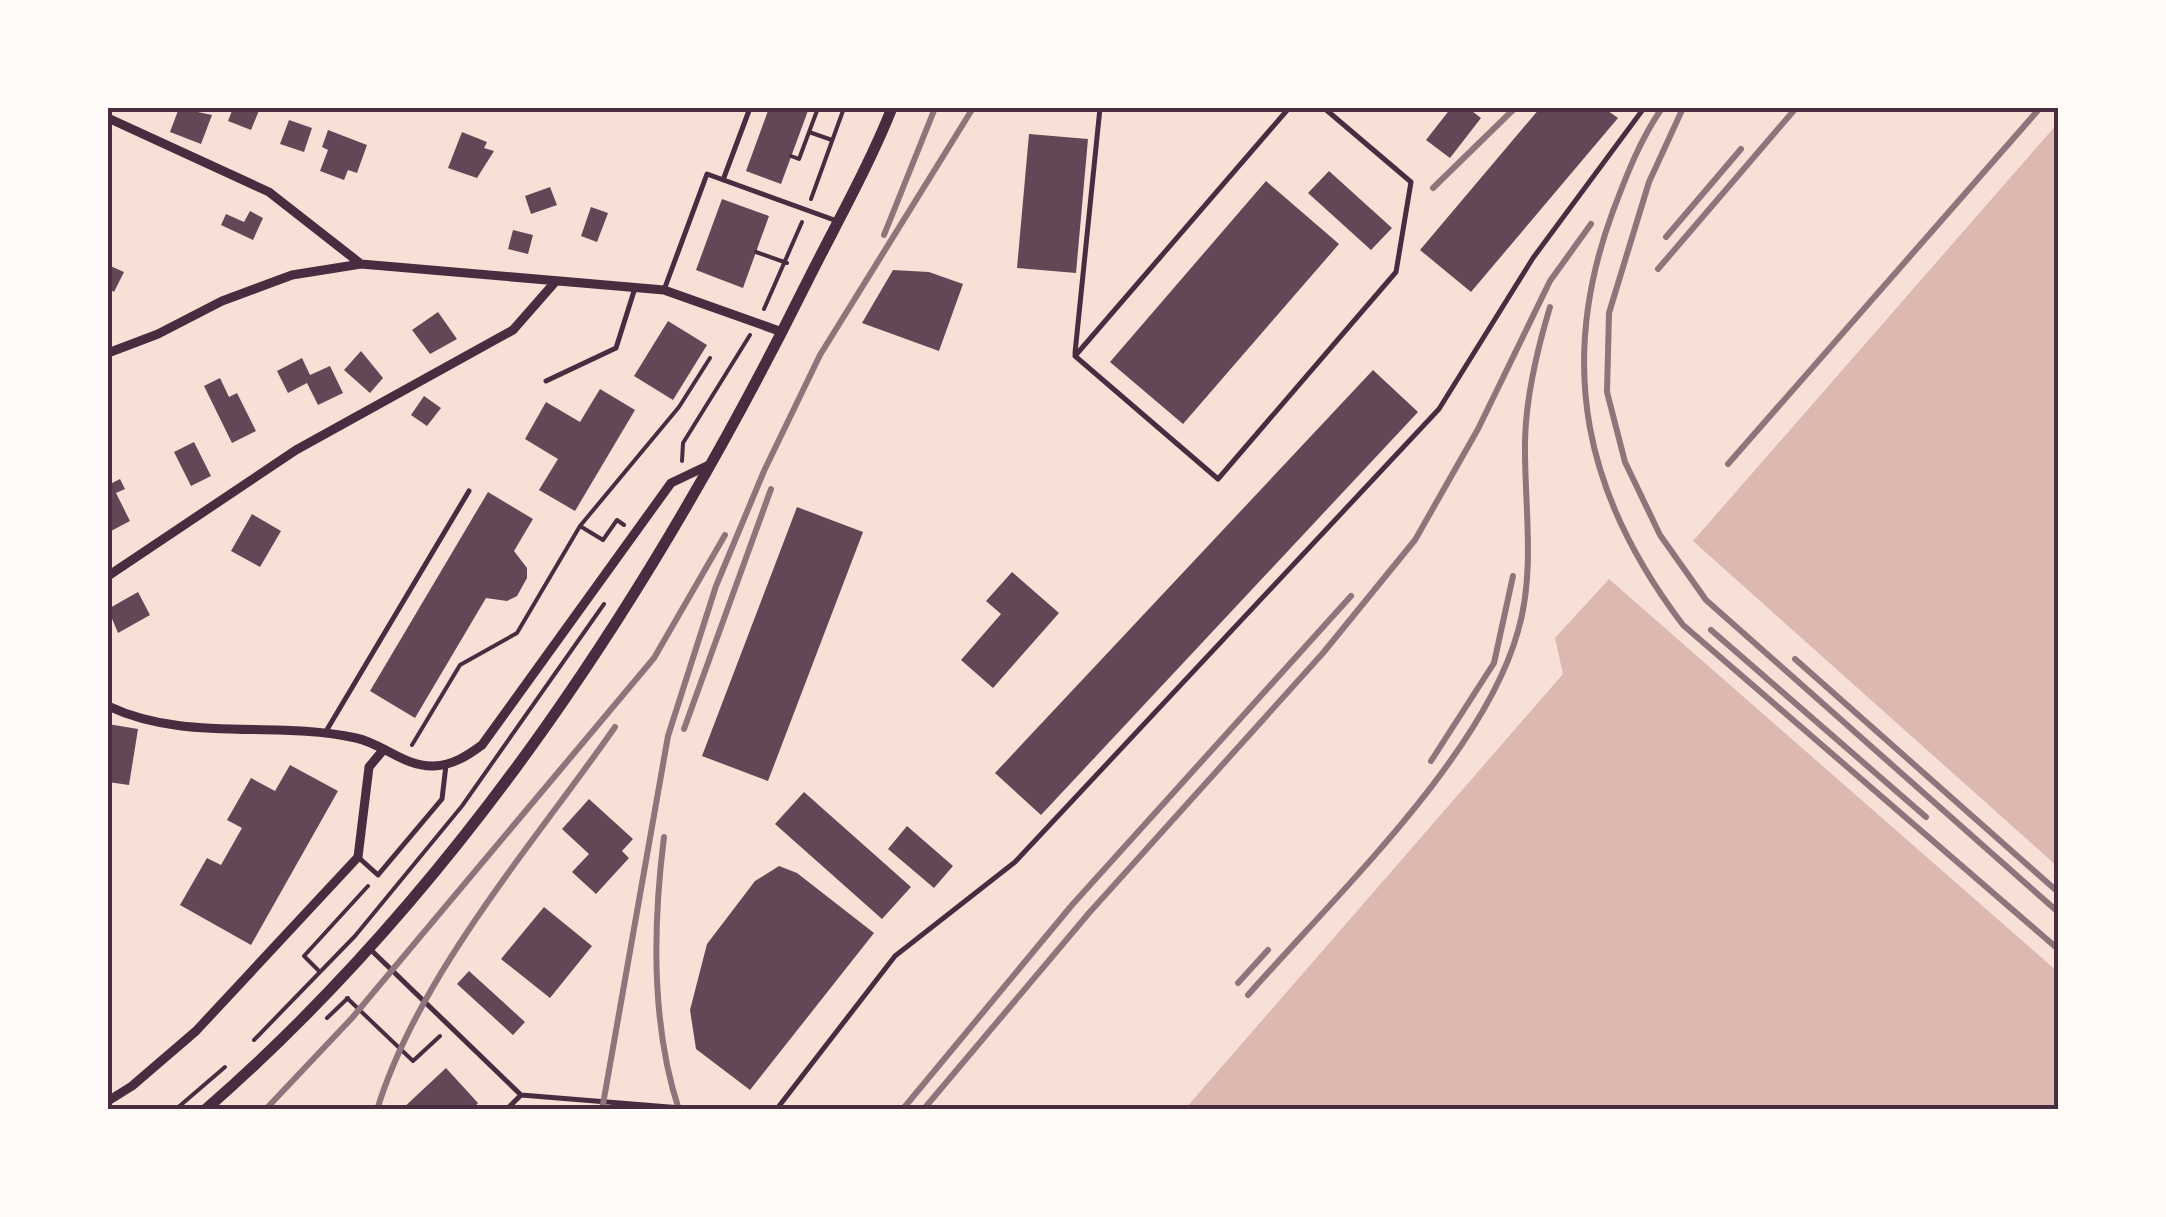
<svg xmlns="http://www.w3.org/2000/svg" width="2166" height="1217" font-family="'Roboto Serif',serif">
  <style>
    .water { fill: #dcb8b0 }
    .building { fill: #644757 }
    .lines { fill: none; stroke-linecap: round; stroke-linejoin: round }
    .path { stroke: #4a2c40; stroke-width: 4 }
    .service { stroke: #4a2c40; stroke-width: 5 }
    .minor { stroke: #4a2c40; stroke-width: 9 }
    .tertiary { stroke: #4a2c40; stroke-width: 11 }
    .rail { stroke: #8f747c; stroke-width: 6 }
    .neatline { fill: none; stroke: #4a2c40; stroke-width: 4 }
  </style>
  <rect width="100%" height="100%" fill="#f7e1d7"/>
  <path class="water" d="M2058 123V867L1693 541Z
    M1609 579 2058 972V1109H1185L1563 674 1555 638Z"/>
  <path class="building" d="M179 108 212 115 201 144 170 132Z
    M233 108H260L251 130 228 121Z
    M769 108H809L781 184 746 171Z
    M1451 108H1468L1481 118 1450 158 1426 140Z
    M1540 108H1604L1618 118 1471 292 1420 250Z
    M289 120 312 128 304 152 280 144Z
    M328 130 367 145 357 173 348 170 344 180 320 171 328 150 322 147Z
    M462 132 487 142 484 148 494 151 477 178 448 168Z
    M1029 134 1088 139 1076 273 1017 268Z
    M1329 171 1392 228 1371 250 1308 193Z
    M1266 181 1339 244 1183 424 1110 362Z
    M550 187 557 205 531 214 525 196Z
    M722 199 769 216 743 288 696 270Z
    M591 207 608 213 597 242 581 236Z
    M250 211 263 218 253 240 221 225 226 214 244 222Z
    M513 230 533 235 528 254 508 249Z
    M108 265 124 272 114 292 108 288Z
    M893 270 929 272 963 284 939 351 862 323Z
    M438 312 457 339 430 354 412 330Z
    M668 321 707 345 673 400 634 376Z
    M361 351 383 378 370 393 344 370Z
    M302 358 310 375 330 366 343 393 318 405 307 383 288 393 277 371Z
    M1373 370 1418 412 1041 815 995 773Z
    M220 378 229 397 237 393 256 431 232 443 204 386Z
    M600 389 635 410 575 511 539 490 558 459 525 439 546 402 580 422Z
    M424 396 441 408 427 426 411 415Z
    M194 442 211 476 191 486 174 452Z
    M120 479 125 489 116 493 130 521 111 531 108 485Z
    M488 492 533 519 514 551 527 568V578L517 596 507 601 486 598 415 718 370 691Z
    M797 507 863 532 768 781 702 756Z
    M252 514 281 531 260 567 231 551Z
    M1012 572 1059 613 993 688 961 660 1001 614 986 601Z
    M138 592 150 615 118 633 108 609Z
    M108 724 138 729 129 785 108 782Z
    M290 765 338 791 251 945 180 905 207 858 221 865 242 828 227 820 251 778 275 791Z
    M804 792 911 887 882 919 775 824Z
    M589 799 633 839 622 851 629 858 596 894 572 872 589 854 562 829Z
    M907 826 953 866 934 888 888 849Z
    M779 866 797 873 874 933 750 1090 696 1049 690 1010 707 944 755 881Z
    M544 907 592 946 550 998 501 959Z
    M469 971 525 1022 513 1035 457 984Z
    M446 1068 478 1103 472 1110H401Z"/>
  <g class="lines">
    <path class="path" d="M809 132 832 140
      M791 156 799 159 818 108
      M811 199 844 108
      M756 252 787 263
      M764 309 802 222
      M682 461 683 443 750 335
      M580 526 603 540 617 520 624 525
      M412 745 460 665 517 633 580 526 679 407 710 358
      M318 970 304 956 368 886
      M347 998 413 1061 440 1036
      M327 1018 348 998
      M254 1040 355 936 462 806 604 604
      M175 1110 225 1067"/>
    <path class="service" d="M723 180 750 108
      M664 290 707 174 837 221
      M1075 353 1100 108
      M1075 356 1218 479 1396 272 1411 182 1324 108
      M1075 356 1289 108
      M546 381 616 348 635 288
      M325 733 469 491
      M358 857 378 875 442 799 446 765
      M371 950 521 1095 706 1110
      M506 1110 521 1095
      M776 1110 895 956 1015 862 1439 409 1533 258 1644 108"/>
    <path class="minor" d="M108 118 269 192 361 264
      M108 353 158 334 222 301 292 275 361 264 664 290 782 332
      M108 576 296 450 513 330 556 281
      M108 706C186 743 274 720 356 738 384 744 404 767 434 766 453 765 467 756 482 745L671 483 711 464
      M108 1101 132 1086 196 1031 358 857 369 767 384 749"/>
    <path class="tertiary" d="M205 1110C463 885 655 588 806 284 835 226 868 168 892 108"/>
    <path class="rail" d="M1662 108C1640 140 1627 174 1613 211 1556 365 1585 496 1683 625L2058 949
      M1683 108 1649 182 1609 313 1607 392 1625 462 1660 535 1706 600 2058 912
      M1433 188 1515 108
      M884 235 935 108
      M1666 237 1741 149
      M1658 269 1796 108
      M1728 464 2040 108
      M1711 630 1926 817
      M1795 659 2058 892
      M684 729 771 489
      M1431 761 1494 663 1513 576
      M664 837C653 924 651 1025 679 1110
      M1238 983 1268 950
      M1248 995C1334 897 1484 755 1518 631 1536 570 1524 504 1525 441 1526 396 1537 350 1550 307
      M265 1110 352 1018 654 658 725 535
      M377 1110C418 975 535 842 615 727
      M602 1110 668 736 716 586 764 471 820 355 973 108
      M902 1110 1072 905 1351 596
      M923 1110 1089 913 1323 653 1415 540 1478 429 1550 281 1591 224"/>
  </g>
  <rect width="2166" height="1217" fill="none" stroke="#fffaf5" stroke-width="220"/>
  <rect x="110" y="110" width="1946" height="997" class="neatline"/>
</svg>
